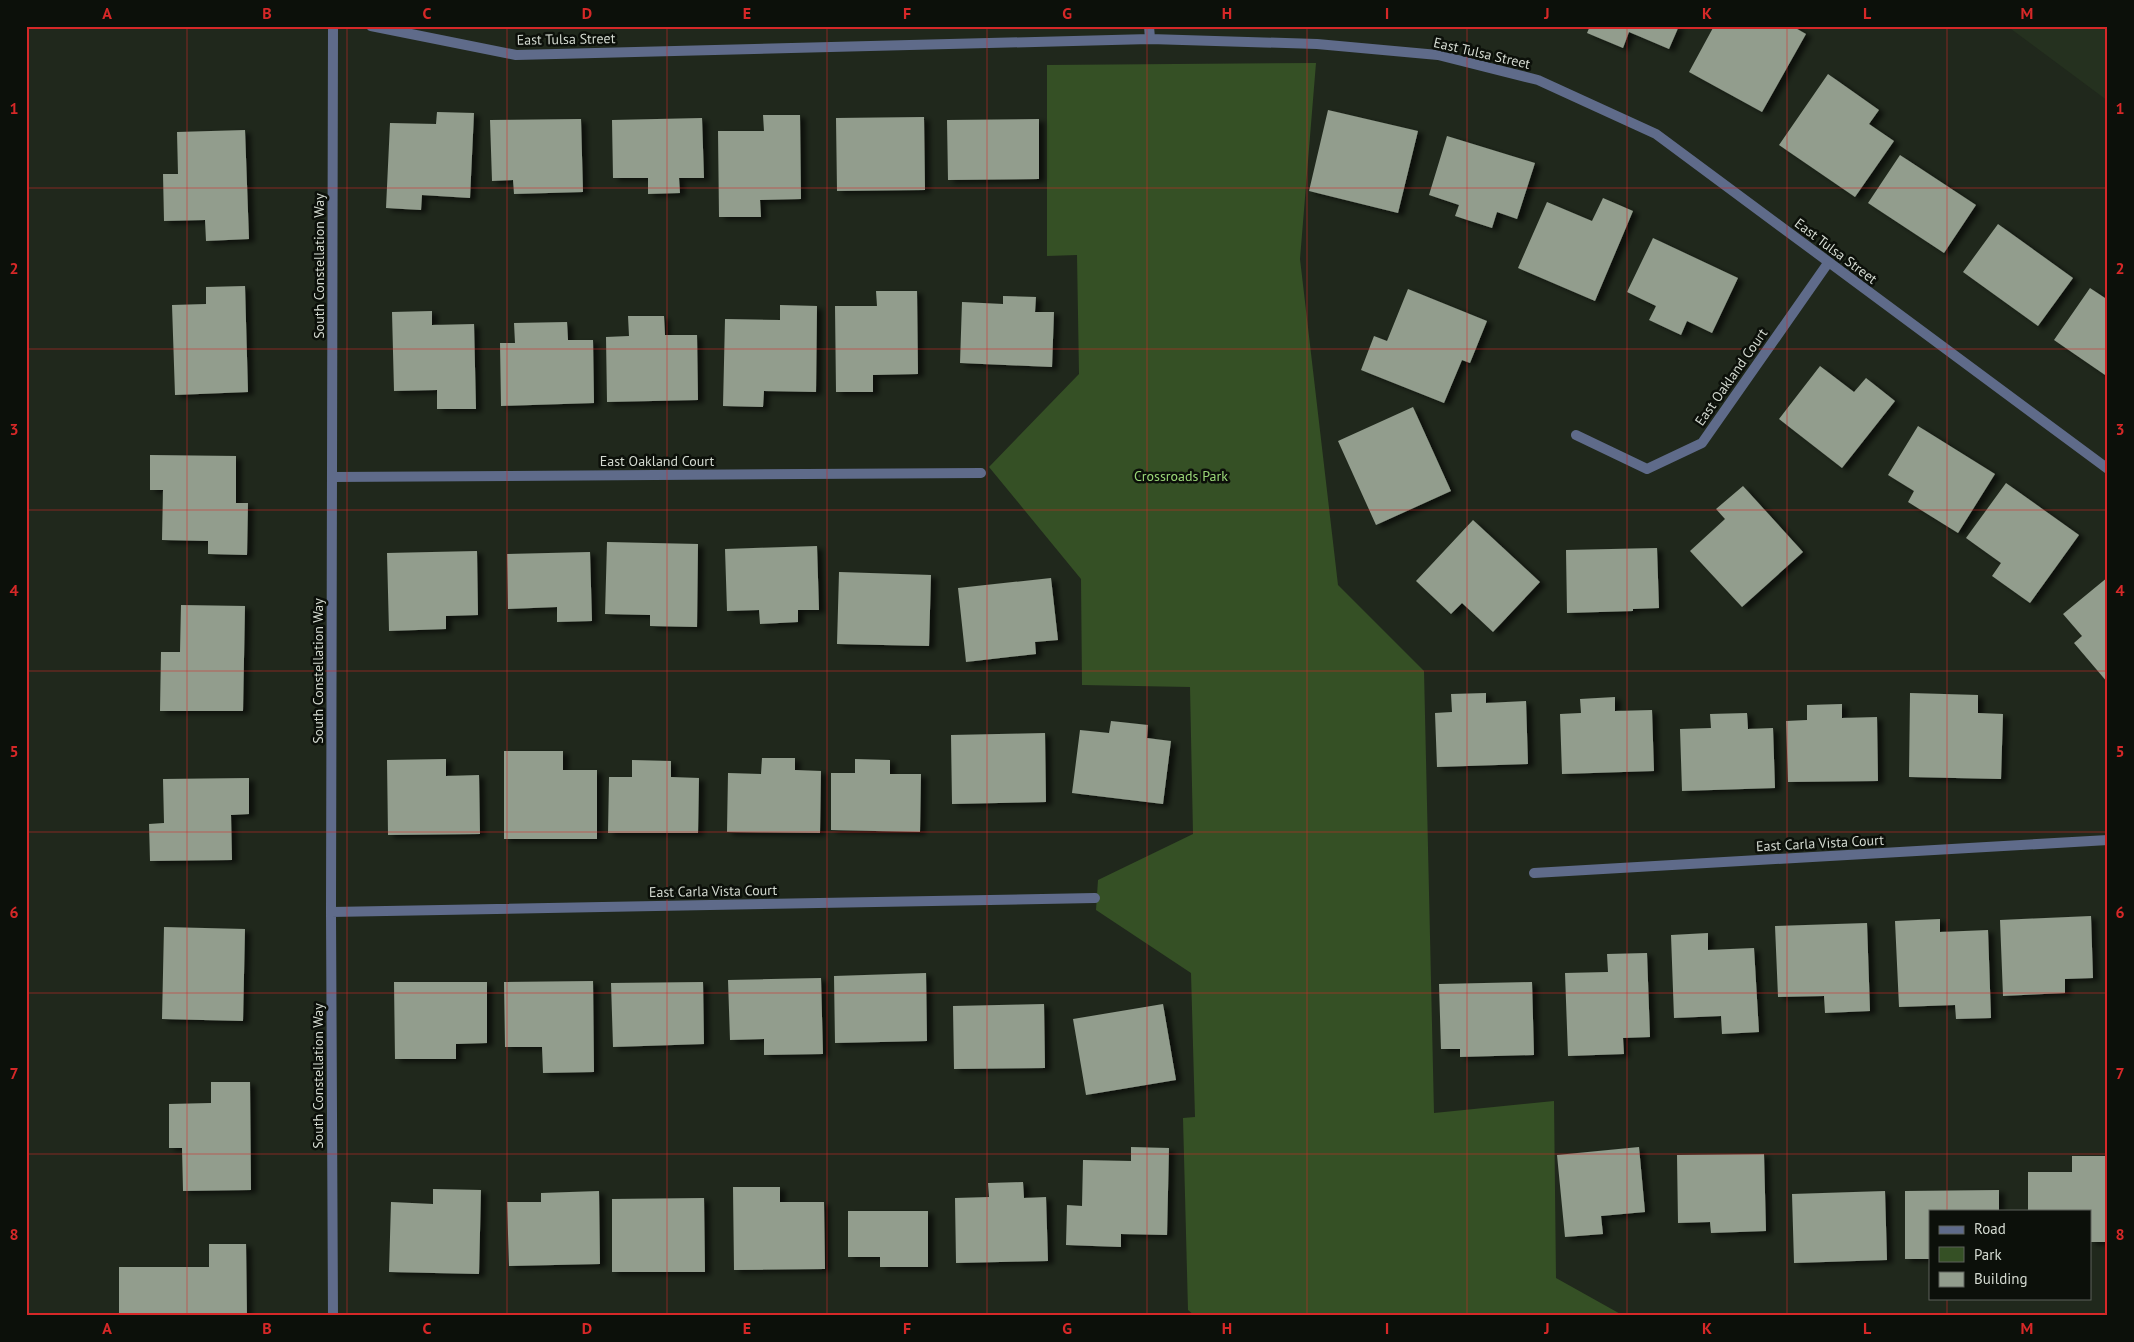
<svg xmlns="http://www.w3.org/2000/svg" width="2134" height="1342" font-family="'PT Sans',sans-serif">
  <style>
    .built { fill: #25311f }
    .green { fill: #355025 }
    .building { fill: #929d8d; filter: url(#shadow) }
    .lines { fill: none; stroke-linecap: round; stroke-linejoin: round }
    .minor { stroke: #5f6b8a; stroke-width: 10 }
    .grid { fill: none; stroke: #d62828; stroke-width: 1; stroke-opacity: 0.55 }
    .labels { text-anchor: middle; stroke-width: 5; stroke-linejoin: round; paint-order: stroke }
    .street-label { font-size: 14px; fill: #d4dad1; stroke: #0c100a }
    .park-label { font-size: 14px; fill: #9bd878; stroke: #0c100a }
    .neatline { fill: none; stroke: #d62828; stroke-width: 2 }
    .grid-label { font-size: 16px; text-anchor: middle; font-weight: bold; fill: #d62828 }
  </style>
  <defs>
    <filter id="shadow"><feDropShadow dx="5.5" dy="3" stdDeviation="2.5" flood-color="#0009"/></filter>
  </defs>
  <rect width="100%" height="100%" fill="#20281c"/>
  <path class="built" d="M2007 26H2108V101Z"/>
  <path class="green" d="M1316 63 1300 259 1338 585 1424 671 1434 1113 1554 1101 1556 1278 1624 1316H1195L1188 1310 1183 1118 1195 1117 1191 973 1096 910 1098 880 1193 834 1190 687 1082 685 1081 579 989 467 1079 374 1077 255 1047 256V65Z"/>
  <path class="building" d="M1590 26H1679L1669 49 1629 32 1623 48 1587 33Z
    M1714 26H1764L1767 28 1768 26H1792L1806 34 1762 112 1689 72Z
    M1828 74 1879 110 1869 124 1894 141 1855 197 1779 145Z
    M1328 110 1418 131 1398 213 1309 191Z
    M437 112 474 113 470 198 422 195 421 210 386 208 390 123 436 124Z
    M763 115H800L801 199 760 200 761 217H719L718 131H764Z
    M924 117 925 190 837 191 836 118Z
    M702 118 704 178H679L680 193 648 194V178H613L612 120Z
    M581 119 583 192 514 194 513 180 492 181 490 120Z
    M1039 119V179L948 180 947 120Z
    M245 130 249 239 206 241 205 220 164 221 163 174H178L177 132Z
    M1447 136 1535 163 1517 219 1497 212 1492 228 1455 216 1459 205 1429 195Z
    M1900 155 1976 205 1944 253 1868 203Z
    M1603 198 1633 211 1595 301 1518 268 1547 202 1592 221Z
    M1998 224 2073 278 2038 326 1963 272Z
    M1653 238 1738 278 1712 333 1687 321 1681 335 1649 320 1656 306 1627 292Z
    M245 286 248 392 175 395 172 305 206 304V287Z
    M2090 288 2108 300V377L2054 340Z
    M1408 289 1487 321 1470 363 1462 360 1444 403 1361 370 1374 336 1387 341Z
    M876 291H917L918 374 873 375V392H836L835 306H877Z
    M1003 296 1036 297 1035 312H1054L1052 367 960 363 962 302 1003 304Z
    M780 305 817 306 816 392 764 391 763 407 723 406 725 319 780 320Z
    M432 311V325L474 324 476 409H437V390L394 391 392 312Z
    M628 316H664L665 335H697L698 400 607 402 606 337 629 336Z
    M567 322 568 340H593L594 403 501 406 500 343H515L514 323Z
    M1820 366 1854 392 1866 378 1895 401 1842 468 1779 419Z
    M1413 407 1451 491 1376 525 1338 441Z
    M1918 426 1995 474 1958 533 1908 502 1914 491 1888 475Z
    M150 455 236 456V503H248L247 555 208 554V541L162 540 163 490H150Z
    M2006 483 2079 535 2030 603 1992 576 2001 563 1966 538Z
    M1743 486 1803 552 1742 607 1690 551 1725 519 1716 509Z
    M1473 520 1540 582 1493 632 1462 603 1451 614 1416 581Z
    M607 542 698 544 697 627 650 626V615L605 614Z
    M817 546 819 610H798V622L760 624 759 610 727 611 725 549Z
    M1657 548 1659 608 1633 609V611L1567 613 1566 550Z
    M477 551 478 615 446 616V629L389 631 387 553Z
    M590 552 592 621 557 622V607L508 609 507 554Z
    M839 572 931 575 929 646 837 644Z
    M2108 577V683L2074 643 2082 636 2063 614Z
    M1051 578 1058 640 1035 642 1036 654 966 662 958 588Z
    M181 605 245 606 243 711H160L161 652H180Z
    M1486 693V703L1526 701 1528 764 1437 767 1435 713 1452 712 1451 694Z
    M1910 693 1978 695V713L2003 714 2001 779 1909 777Z
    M1615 697V711L1652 710 1654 771 1562 774 1560 714 1581 713 1580 699Z
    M1842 704V718L1877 717 1878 781 1788 782 1786 721 1807 720V705Z
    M1747 713 1748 729 1773 728 1775 788 1682 791 1680 729 1711 728 1710 714Z
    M1111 721 1148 725 1147 738 1171 741 1163 804 1072 793 1080 730 1109 733Z
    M1045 733 1046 802 952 804 951 735Z
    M504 751H563V770H597V839H504Z
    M762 758H795V770L821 771 820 833 727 832 728 773 761 774Z
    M446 759V776L479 775 480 834 388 835 387 760Z
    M855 759 890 760V774H921L920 832 831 830V773H855Z
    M632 760 671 761V777L699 778 698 833H608L609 777H632Z
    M249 778V814L231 815 232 860 150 861 149 824 164 823 163 779Z
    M2091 916 2093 978 2065 979V993L2003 996 2000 920Z
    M1940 919V932L1988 930 1991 1018 1956 1019 1955 1005 1899 1007 1895 921Z
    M1867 923 1870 1011 1825 1013 1824 996 1778 997 1775 926Z
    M164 927 245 929 243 1021 162 1019Z
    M1708 933V950L1754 948 1759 1032 1722 1034 1721 1016 1674 1018 1671 935Z
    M1647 953 1650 1037 1623 1038 1624 1054 1568 1056 1565 973 1608 972 1607 954Z
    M926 973 927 1041 835 1043 834 976Z
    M821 978 823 1054 764 1055V1039L730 1040 728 980Z
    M593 981 594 1072 543 1073 542 1047H505L504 982Z
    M394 982H487V1043L456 1044V1059H395Z
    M703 982 704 1044 613 1047 611 983Z
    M1532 982 1534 1055 1460 1057V1049H1441L1439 984Z
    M1044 1004 1045 1068 954 1069 953 1006Z
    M1163 1004 1176 1080 1086 1095 1073 1019Z
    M211 1082H250L251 1190 183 1191 182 1148H169V1104L211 1103Z
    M1131 1147 1169 1148 1167 1235 1121 1234V1247L1066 1245 1067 1205 1082 1206 1083 1160 1131 1161Z
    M1639 1147 1645 1212 1601 1216 1603 1234 1565 1237 1557 1155Z
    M1764 1154 1766 1231 1711 1233 1710 1222 1678 1223 1677 1155Z
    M2072 1156H2108V1242H2090V1211H2028V1172H2072Z
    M1023 1182 1024 1198 1046 1197 1048 1261 956 1263 955 1198 989 1197 988 1183Z
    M733 1187H780V1202H824L825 1269 734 1270Z
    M433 1189 481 1190 479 1274 389 1272 391 1202 433 1204Z
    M1999 1190V1211H1930V1259H1905V1191Z
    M599 1191 600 1264 509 1266 507 1202H541V1193Z
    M1885 1191 1887 1260 1794 1263 1792 1194Z
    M704 1198 705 1272H612V1199Z
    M848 1211H928V1267H880V1257H848Z
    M209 1244H246L247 1316H119V1267H209Z"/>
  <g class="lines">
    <path class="minor" d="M333 26 331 912 333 1316
      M371 26 516 55 1150 39 1317 44 1438 55 1538 80 1656 134 2108 469
      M1149 26 1150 39
      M1576 435 1647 469 1702 443 1828 263
      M332 477 981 473
      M1534 873 2108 840
      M331 912 1095 898"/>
  </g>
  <path class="grid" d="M187 26V1316M347 26V1316M507 26V1316M667 26V1316M827 26V1316M987 26V1316M1147 26V1316M1307 26V1316M1467 26V1316M1627 26V1316M1787 26V1316M1947 26V1211M26 188H2108M26 349H2108M26 510H2108M26 671H2108M26 832H2108M26 993H2108M26 1154H2108M1947 1298V1316"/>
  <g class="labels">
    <g class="street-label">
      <text transform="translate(566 39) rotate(-1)" y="5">East Tulsa Street</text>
      <text transform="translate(1482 53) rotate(13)" y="5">East Tulsa Street</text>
      <text transform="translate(1836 251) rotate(37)" y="5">East Tulsa Street</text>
      <text transform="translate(319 266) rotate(-90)" y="5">South Constellation Way</text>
      <text transform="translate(1731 377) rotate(-55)" y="5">East Oakland Court</text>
      <text x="657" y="466">East Oakland Court</text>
      <text transform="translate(318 671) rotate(-90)" y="5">South Constellation Way</text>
      <text transform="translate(1820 843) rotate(-3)" y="5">East Carla Vista Court</text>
      <text transform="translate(713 891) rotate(-1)" y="5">East Carla Vista Court</text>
      <text transform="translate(318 1076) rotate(-90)" y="5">South Constellation Way</text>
    </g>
    <g class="park-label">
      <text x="1181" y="481">Crossroads Park</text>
    </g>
  </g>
  <rect width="2134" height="1342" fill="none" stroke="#0c100a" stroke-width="55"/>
  <rect x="1929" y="1210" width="162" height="90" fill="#0c100a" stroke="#5c615a"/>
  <rect x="1939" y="1226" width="25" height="8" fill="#5f6b8a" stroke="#5c615a"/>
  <text x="1974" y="1234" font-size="15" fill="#d4dad1">Road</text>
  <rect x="1939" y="1247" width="25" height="15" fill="#355025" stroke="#5c615a"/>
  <text x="1974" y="1260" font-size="15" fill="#d4dad1">Park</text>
  <rect x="1939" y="1272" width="25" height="15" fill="#929d8d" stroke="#5c615a"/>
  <text x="1974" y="1284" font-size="15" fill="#d4dad1">Building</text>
  <rect x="28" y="28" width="2078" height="1286" class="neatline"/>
  <g class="grid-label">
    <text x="107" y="19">A</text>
    <text x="267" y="19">B</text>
    <text x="427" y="19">C</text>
    <text x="587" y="19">D</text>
    <text x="747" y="19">E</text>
    <text x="907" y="19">F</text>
    <text x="1067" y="19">G</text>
    <text x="1227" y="19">H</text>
    <text x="1387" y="19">I</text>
    <text x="1547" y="19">J</text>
    <text x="1707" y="19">K</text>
    <text x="1867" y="19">L</text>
    <text x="2027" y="19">M</text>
    <text x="14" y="114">1</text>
    <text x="2120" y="114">1</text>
    <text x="14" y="274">2</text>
    <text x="2120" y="274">2</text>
    <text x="14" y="435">3</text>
    <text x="2120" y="435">3</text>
    <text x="14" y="596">4</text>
    <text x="2120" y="596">4</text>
    <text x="14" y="757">5</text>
    <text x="2120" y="757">5</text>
    <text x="14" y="918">6</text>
    <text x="2120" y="918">6</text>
    <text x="14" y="1079">7</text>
    <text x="2120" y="1079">7</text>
    <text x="14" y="1240">8</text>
    <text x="2120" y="1240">8</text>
    <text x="107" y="1334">A</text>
    <text x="267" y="1334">B</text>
    <text x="427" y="1334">C</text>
    <text x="587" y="1334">D</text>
    <text x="747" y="1334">E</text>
    <text x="907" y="1334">F</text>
    <text x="1067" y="1334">G</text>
    <text x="1227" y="1334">H</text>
    <text x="1387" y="1334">I</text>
    <text x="1547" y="1334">J</text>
    <text x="1707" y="1334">K</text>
    <text x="1867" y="1334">L</text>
    <text x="2027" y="1334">M</text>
  </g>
</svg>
